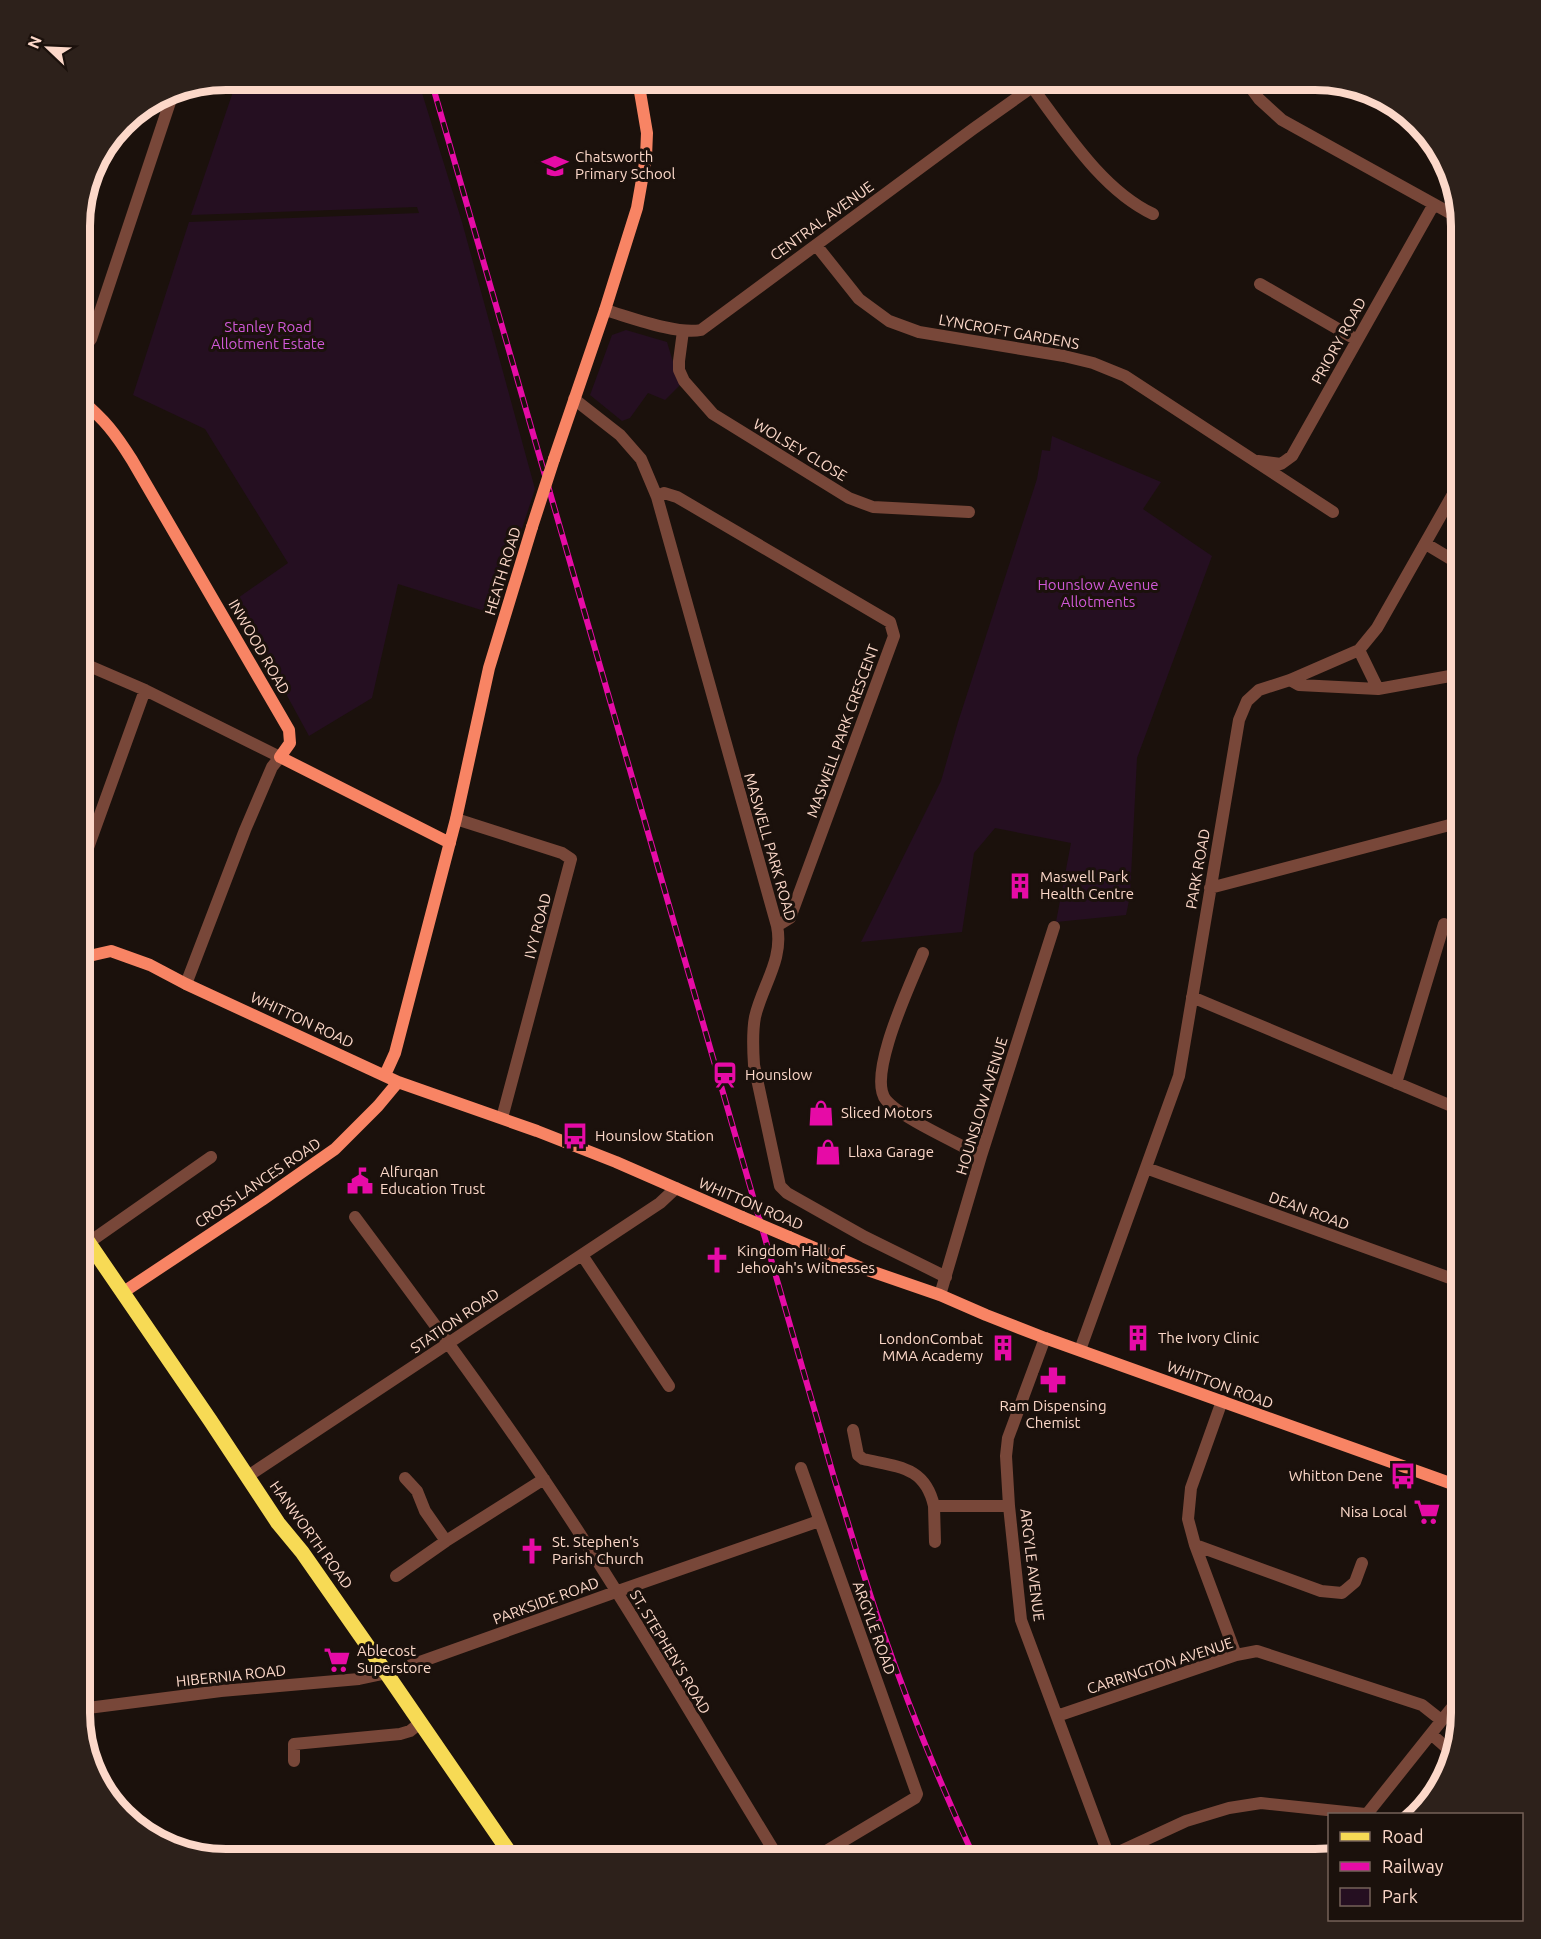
<svg xmlns="http://www.w3.org/2000/svg" width="1541" height="1939" font-family="Ubuntu,sans-serif">
  <style>
    .green { fill: #250f21 }
    .lines { fill: none; stroke-linecap: round; stroke-linejoin: round }
    .street { stroke: #784739; stroke-width: 12 }
    .secondary { stroke: #f88464; stroke-width: 12 }
    .primary { stroke: #f7da55; stroke-width: 15 }
    .rail-casing { stroke: #e60ba6; stroke-width: 6 }
    .rail { stroke: #1b110c; stroke-width: 4; stroke-dasharray: 11; stroke-linecap: butt }
    .secondary-bridge { stroke: #f88464; stroke-width: 12 }
    .labels { text-anchor: middle; stroke-width: 6; stroke-linejoin: round; paint-order: stroke }
    .poi-label { font-size: 15px; fill: #fcd8c9; stroke: #1b110c; text-anchor: start }
    .street-label { font-size: 15px; fill: #fcd8c9; stroke: #1b110c }
    .park-label { font-size: 15px; fill: #d059d7; stroke: #1b110c }
    .rim { fill: none; stroke: #fcd8c9; stroke-width: 8 }
  </style>
  <rect width="100%" height="100%" fill="#1b110c"/>
  <path class="green" d="M237 80H418L462 222 535 489 494 614 398 584 372 698 309 736 235 600 288 563 205 429 133 395 189 222 419 213 417 207 191 215Z
    M626 330 667 342 680 385 665 400 648 393 630 418 622 421 590 395 612 335Z
    M1052 436 1161 482 1143 509 1212 556 1137 758 1130 896 1126 915 1056 922 1071 843 995 828 974 853 962 932 861 942 941 781 958 722 1037 479 1042 450 1050 451Z"/>
  <g class="lines">
    <path class="street" d="M1245 80 1259 99 1282 120 1459 218
      M1032 87C1065 131 1102 190 1153 214
      M816 245 859 299 889 321 919 332 1064 356 1093 363 1125 376 1333 512
      M1260 284 1357 340
      M605 310C630 317 677 335 701 330L973 129 1042 80
      M683 331 679 361V370L684 381 713 414 849 498 873 507 969 512
      M80 354 91 339 174 90
      M574 399 620 435 641 459 657 497 777 926C784 959 762 986 755 1017 752 1033 753 1050 754 1065L780 1186 787 1193 865 1237 946 1277
      M1258 461 1281 464 1292 456 1434 204
      M657 497 664 493 677 497 890 622 894 636 790 918 777 926
      M1426 544 1461 565
      M1359 650 1378 689 1461 674
      M80 662 145 690 280 757 272 767 245 830 186 984
      M1290 680 1299 685 1378 689
      M456 819 562 853 571 859 502 1118
      M80 870 145 690
      M1210 888 1461 822
      M80 940 89 956
      M923 953C912 981 866 1076 886 1100 901 1118 958 1143 981 1156
      M1192 997 1461 1110
      M1396 1083 1444 924
      M1146 1168 1461 1282
      M355 1217C419 1303 483 1389 543 1478 627 1602 701 1732 779 1859
      M88 1243 211 1157
      M582 1255 669 1386
      M940 1295 981 1156 1054 927
      M1045 1338 1008 1438 1006 1456 1009 1506 1021 1620 1110 1859
      M1080 1350 1179 1076 1239 720 1247 701 1259 690 1290 680 1359 650 1377 628 1461 480
      M1222 1401 1191 1488 1188 1519 1195 1545 1236 1655
      M853 1430 858 1455 863 1459C898 1467 925 1466 934 1506
      M801 1468 917 1794 915 1798 813 1859
      M248 1476 660 1203 676 1188
      M405 1478 417 1491 425 1511 446 1541 544 1479
      M935 1542 934 1506H1009
      M1195 1545 1321 1591 1342 1593 1355 1582 1362 1563
      M396 1576 446 1541
      M80 1709 221 1691 359 1679 392 1672 624 1589 819 1521
      M1057 1716 1236 1655 1257 1651 1422 1705 1441 1720
      M1431 1734 1447 1748 1452 1749
      M294 1761V1744L400 1734 410 1731 420 1723
      M1367 1814 1454 1705 1461 1682
      M1108 1857 1186 1821 1229 1808 1261 1803 1365 1814"/>
    <path class="secondary" d="M80 399C105 420 115 433 132 460L289 730 290 743 280 757 450 843
      M554 459 605 310 637 208 646 157 647 133 638 80
      M80 963 89 956 111 951 150 965 186 984 398 1082 537 1131 616 1162 742 1217
      M385 1075 395 1053 456 819 489 668 532 527
      M789 1237 859 1267 940 1295 986 1315 1045 1338 1461 1487
      M122 1293 262 1200 335 1149 378 1106 398 1082"/>
    <path class="primary" d="M80 1230 210 1420 278 1523 302 1552 367 1645 514 1859"/>
    <g class="rail-casing">
      <path id="rail" d="M431 80 835 1481C850 1528 863 1575 879 1621 907 1702 939 1782 975 1859"/>
    </g>
    <use href="#rail" class="rail"/>
    <path class="secondary-bridge" d="M532 527 554 459
      M742 1217 789 1237"/>
  </g>
  <defs>
    <g id="school-bare" transform="scale(2.07)"><path d="M0-5L7-2L0 1L-7-2ZM-4 1L0 2.5L4 1V4Q0 6-4 4Z" fill="#e60ba6" stroke="#1b110c" stroke-width="2.5" paint-order="stroke"/></g>
    <g id="building-bare" transform="scale(2.07)"><path d="M-4-6H4V6H1V3H-1V6H-4ZM-2.5-4.3h1.7v1.8h-1.7ZM.8-4.3h1.7v1.8H.8ZM-2.5-1h1.7V.8h-1.7ZM.8-1h1.7V.8H.8Z" fill="#e60ba6" stroke="#1b110c" stroke-width="2.5" paint-order="stroke"/></g>
    <g id="station-bare" transform="scale(2.07)"><path d="M-3-6H3Q5-6 5-4V2Q5 4 3 4L4.5 6H3L1.5 4h-3L-3 6H-4.5L-3 4Q-5 4-5 2V-4Q-5-6-3-6ZM-3.5-4v3h7v-3ZM-3.5 1v1.5H-2V1ZM2 1v1.5H3.5V1Z" fill="#e60ba6" stroke="#1b110c" stroke-width="2.5" paint-order="stroke"/></g>
    <g id="shop-bare" transform="scale(2.07)"><path d="M-5-2.5h2.3a2.7 3.5 0 0 1 5.4 0H5L5.5 6h-11ZM-1.5-2.5h3a1.5 2.3 0 0 0-3 0Z" fill="#e60ba6" stroke="#1b110c" stroke-width="2.5" paint-order="stroke"/></g>
    <g id="bus-bare" transform="scale(2.07)"><path d="M-5-6H5V4H4V6H2V4H-2V6H-4V4H-5ZM-3.5-4V0h7V-4ZM-3.5 1.2v1.5H-2V1.2ZM2 1.2v1.5H3.5V1.2Z" fill="#e60ba6" stroke="#1b110c" stroke-width="2.5" paint-order="stroke"/></g>
    <g id="civic-bare" transform="scale(2.07)"><path d="M-.6-6.5H3V-4.5H.6V-3L4-1V1h2V6H-6V1h2V-1L-.6-3ZM-1.2 2.5V6h2.4V2.5Z" fill="#e60ba6" stroke="#1b110c" stroke-width="2.5" paint-order="stroke"/></g>
    <g id="church-bare" transform="scale(2.07)"><path d="M-1.2-6h2.4v3.5h3.3v2.4h-3.3V6h-2.4V-.1h-3.3v-2.4h3.3Z" fill="#e60ba6" stroke="#1b110c" stroke-width="2.5" paint-order="stroke"/></g>
    <g id="pharmacy-bare" transform="scale(2.07)"><path d="M-2-6h4v4h4v4h-4v4h-4v-4h-4v-4h4Z" fill="#e60ba6" stroke="#1b110c" stroke-width="2.5" paint-order="stroke"/></g>
    <g id="supermarket-bare" transform="scale(2.07)"><path d="M-6-5.5h2.5l.6 2H6L4.5 2H-2.5L-4.4-4H-6ZM-1.5 3.2a1.3 1.3 0 1 0 .1 0ZM3 3.2a1.3 1.3 0 1 0 .1 0Z" fill="#e60ba6" stroke="#1b110c" stroke-width="2.5" paint-order="stroke"/></g>
  </defs>
  <g fill-rule="evenodd">
    <use href="#school-bare" x="555" y="166"/>
    <use href="#building-bare" x="1020" y="886"/>
    <use href="#station-bare" x="725" y="1075"/>
    <use href="#shop-bare" x="821" y="1113"/>
    <use href="#bus-bare" x="575" y="1136"/>
    <use href="#shop-bare" x="828" y="1152"/>
    <use href="#civic-bare" x="360" y="1181"/>
    <use href="#church-bare" x="717" y="1260"/>
    <use href="#building-bare" x="1138" y="1338"/>
    <use href="#building-bare" x="1003" y="1348"/>
    <use href="#pharmacy-bare" x="1053" y="1380"/>
    <use href="#bus-bare" x="1403" y="1476"/>
    <use href="#supermarket-bare" x="1427" y="1512"/>
    <use href="#church-bare" x="532" y="1551"/>
    <use href="#supermarket-bare" x="337" y="1660"/>
  </g>
  <g class="labels">
    <g class="poi-label">
      <text x="575" y="162">Chatsworth<tspan x="575" dy="17">Primary School</tspan></text>
      <text x="1040" y="882">Maswell Park<tspan x="1040" dy="17">Health Centre</tspan></text>
      <text x="745" y="1080">Hounslow</text>
      <text x="841" y="1118">Sliced Motors</text>
      <text x="595" y="1141">Hounslow Station</text>
      <text x="848" y="1157">Llaxa Garage</text>
      <text x="380" y="1177">Alfurqan<tspan x="380" dy="17">Education Trust</tspan></text>
      <text x="737" y="1256">Kingdom Hall of<tspan x="737" dy="17">Jehovah's Witnesses</tspan></text>
      <text x="1158" y="1343">The Ivory Clinic</text>
      <text x="983" y="1344" text-anchor="end">LondonCombat<tspan x="983" dy="17">MMA Academy</tspan></text>
      <text x="1053" y="1411" text-anchor="middle">Ram Dispensing<tspan x="1053" dy="17">Chemist</tspan></text>
      <text x="1383" y="1481" text-anchor="end">Whitton Dene</text>
      <text x="1407" y="1517" text-anchor="end">Nisa Local</text>
      <text x="552" y="1547">St. Stephen's<tspan x="552" dy="17">Parish Church</tspan></text>
      <text x="357" y="1656">Ablecost<tspan x="357" dy="17">Superstore</tspan></text>
    </g>
    <g class="street-label">
      <text transform="translate(822 221) rotate(-36)" y="5">CENTRAL AVENUE</text>
      <text transform="translate(1009 332) rotate(10)" y="5">LYNCROFT GARDENS</text>
      <text transform="translate(1339 341) rotate(-61)" y="5">PRIORY ROAD</text>
      <text transform="translate(800 450) rotate(31)" y="5">WOLSEY CLOSE</text>
      <text transform="translate(503 571) rotate(-73)" y="5">HEATH ROAD</text>
      <text transform="translate(259 647) rotate(60)" y="5">INWOOD ROAD</text>
      <text transform="translate(843 731) rotate(-70)" y="5">MASWELL PARK CRESCENT</text>
      <text transform="translate(770 847) rotate(74)" y="5">MASWELL PARK ROAD</text>
      <text transform="translate(1198 869) rotate(-80)" y="5">PARK ROAD</text>
      <text transform="translate(538 926) rotate(-75)" y="5">IVY ROAD</text>
      <text transform="translate(302 1020) rotate(25)" y="5">WHITTON ROAD</text>
      <text transform="translate(982 1106) rotate(-73)" y="5">HOUNSLOW AVENUE</text>
      <text transform="translate(258 1183) rotate(-34)" y="5">CROSS LANCES ROAD</text>
      <text transform="translate(751 1204) rotate(23)" y="5">WHITTON ROAD</text>
      <text transform="translate(1309 1211) rotate(20)" y="5">DEAN ROAD</text>
      <text transform="translate(455 1321) rotate(-34)" y="5">STATION ROAD</text>
      <text transform="translate(1220 1385) rotate(20)" y="5">WHITTON ROAD</text>
      <text transform="translate(311 1535) rotate(54)" y="5">HANWORTH ROAD</text>
      <text transform="translate(1032 1565) rotate(83)" y="5">ARGYLE AVENUE</text>
      <text transform="translate(546 1601) rotate(-20)" y="5">PARKSIDE ROAD</text>
      <text transform="translate(874 1628) rotate(70)" y="5">ARGYLE ROAD</text>
      <text transform="translate(670 1652) rotate(59)" y="5">ST. STEPHEN'S ROAD</text>
      <text transform="translate(1160 1666) rotate(-18)" y="5">CARRINGTON AVENUE</text>
      <text transform="translate(231 1676) rotate(-6)" y="5">HIBERNIA ROAD</text>
    </g>
    <g class="park-label">
      <text x="268" y="332">Stanley Road<tspan x="268" dy="17">Allotment Estate</tspan></text>
      <text x="1098" y="590">Hounslow Avenue<tspan x="1098" dy="17">Allotments</tspan></text>
    </g>
  </g>
  <path d="M0 0H1541V1939H0ZM226 90H1315A136 136 0 0 1 1451 226V1713A136 136 0 0 1 1315 1849H226A136 136 0 0 1 90 1713V226A136 136 0 0 1 226 90Z" fill="#2d211b" fill-rule="evenodd"/>
  <path class="rim" d="M226 90H1315A136 136 0 0 1 1451 226V1713A136 136 0 0 1 1315 1849H226A136 136 0 0 1 90 1713V226A136 136 0 0 1 226 90Z"/>
  <rect x="1328" y="1813" width="195" height="108" fill="#1b110c" stroke="#756158" stroke-width="1.5"/>
  <rect x="1340" y="1832" width="30" height="9" fill="#f7da55" stroke="#756158" stroke-width="1.5"/>
  <text x="1382" y="1843" font-size="18" fill="#fcd8c9">Road</text>
  <rect x="1340" y="1862" width="30" height="9" fill="#e60ba6" stroke="#756158" stroke-width="1.5"/>
  <text x="1382" y="1873" font-size="18" fill="#fcd8c9">Railway</text>
  <rect x="1340" y="1888" width="30" height="18" fill="#250f21" stroke="#756158" stroke-width="1.5"/>
  <text x="1382" y="1903" font-size="18" fill="#fcd8c9">Park</text>
  <g transform="translate(48 48) rotate(293)" stroke="#1b110c" stroke-width="4.5" paint-order="stroke">
  <path d="M0-4.5L10 22L0 15L-10 22Z" fill="#fcd8c9"/>
  <text y="-9" font-size="16" font-weight="bold" text-anchor="middle" fill="#fcd8c9">N</text>
  </g>
</svg>
